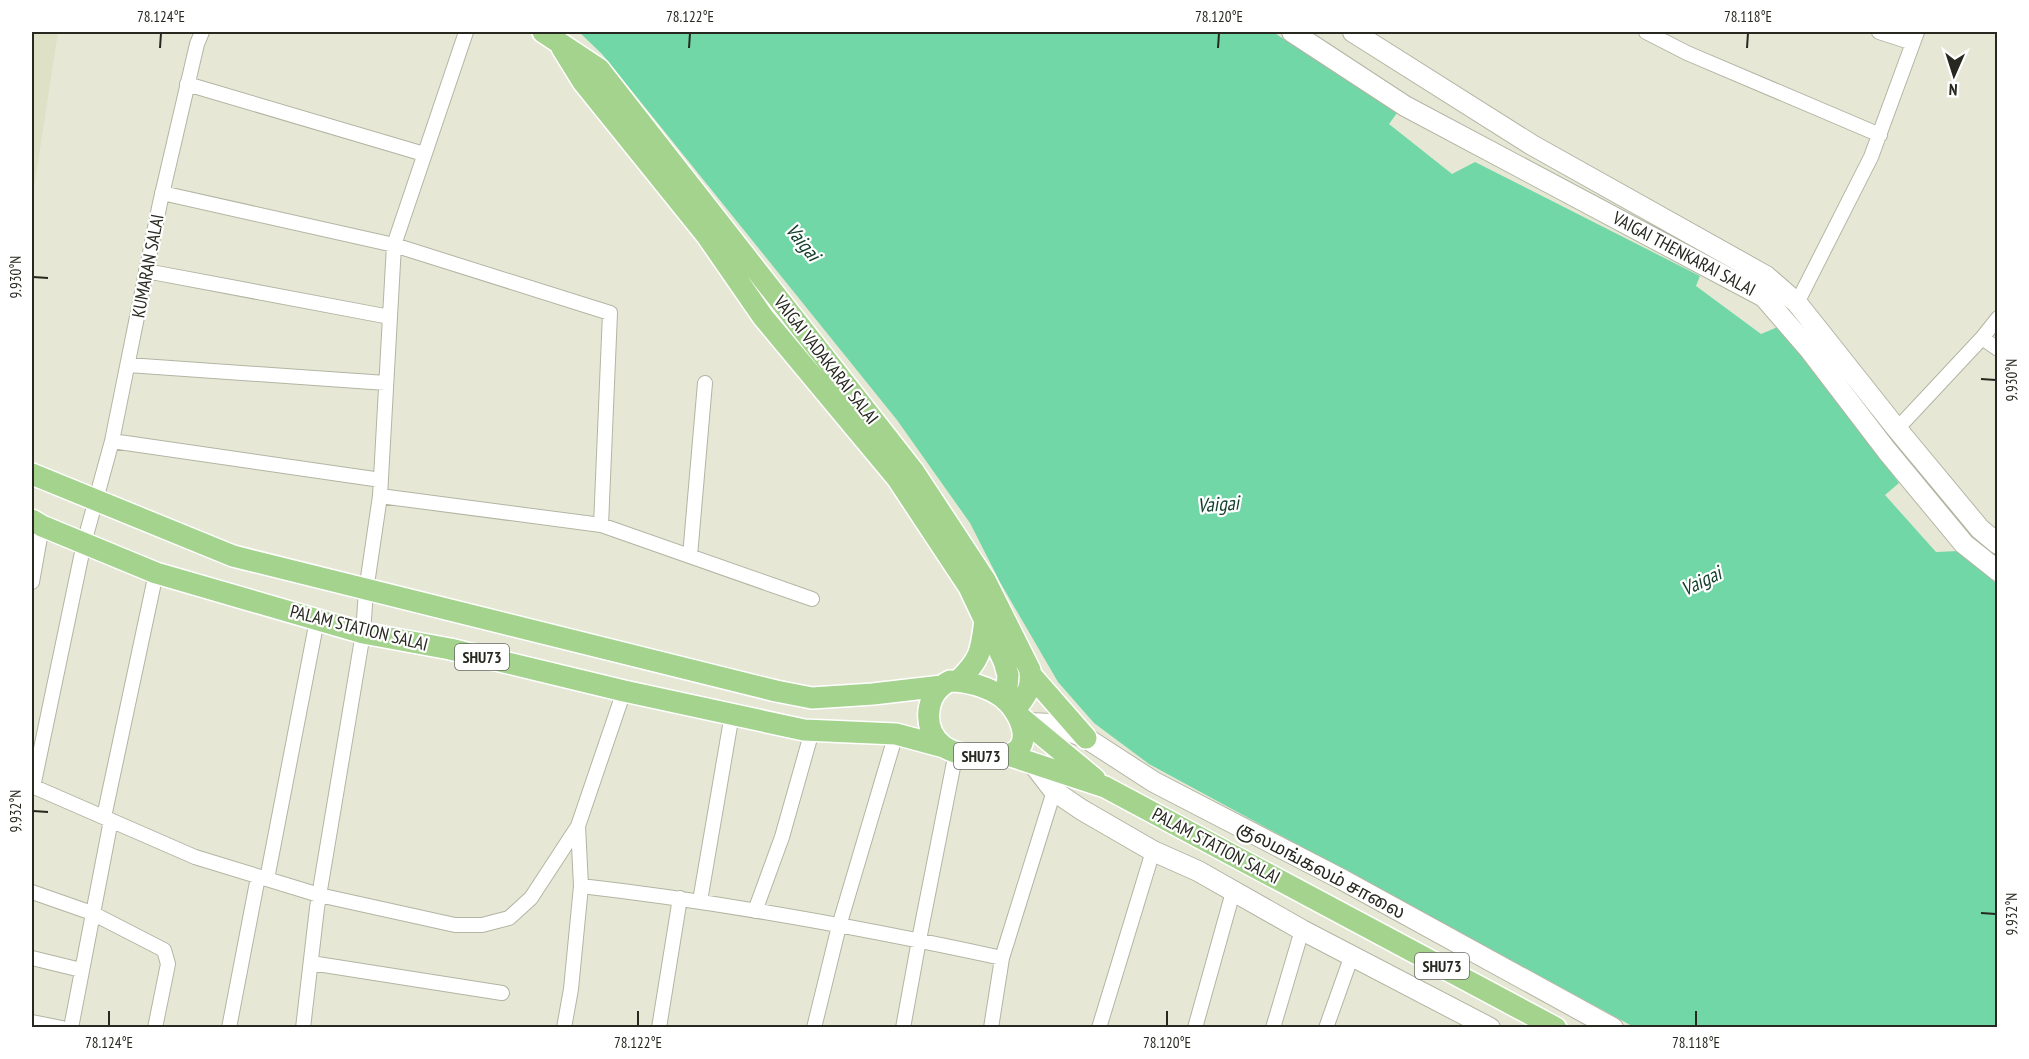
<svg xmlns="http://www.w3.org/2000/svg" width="2029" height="1059" font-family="'PT Sans Narrow','Noto Sans Tamil',sans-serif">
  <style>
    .built { fill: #dee1c6 }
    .water { fill: #71d7a7 }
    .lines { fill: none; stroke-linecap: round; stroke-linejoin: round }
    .street-casing { stroke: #b3b5a3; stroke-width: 16 }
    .secondary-casing { stroke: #b3b5a3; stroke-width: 22 }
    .primary-casing { stroke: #fff; stroke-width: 24 }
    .street { stroke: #fff; stroke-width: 14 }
    .secondary { stroke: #fff; stroke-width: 20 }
    .primary { stroke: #a4d38d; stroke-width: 21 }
    .ticks { fill: none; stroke: #272820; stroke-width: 2 }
    .labels { text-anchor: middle; stroke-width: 4.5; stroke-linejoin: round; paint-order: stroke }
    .shield { fill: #fff; stroke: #686863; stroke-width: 1.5 }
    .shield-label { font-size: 16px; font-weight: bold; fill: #272820 }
    .street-label { font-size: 18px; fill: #272820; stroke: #fff }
    .water-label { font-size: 20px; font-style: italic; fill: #14402d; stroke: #fff }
    .neatline { fill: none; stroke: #272820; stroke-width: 2 }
    .ticks-label { font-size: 15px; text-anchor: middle; fill: #272820 }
  </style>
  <rect width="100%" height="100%" fill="#e6e8d5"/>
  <path class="built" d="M32 32H58L32 201Z"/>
  <path class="water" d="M579 32H1273L1397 113 1389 124 1452 174 1475 162 1700 276 1696 286 1761 334 1780 326 1899 483 1885 495 1936 552 1959 551 1997 584V1027H1634L1149 764 1094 723 1058 682 1001 584 970 523 897 420 602 54Z"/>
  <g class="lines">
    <g class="street-casing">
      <path id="street" d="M1646 32 1687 53 1880 135
        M1879 32 1913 43
        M187 84 424 154
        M162 193 394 245 610 313 601 525
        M146 271 390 317
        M1797 303 1871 157 1917 32
        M1982 338 1998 349
        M128 365 386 383
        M1897 429 1982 338 1998 318
        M112 441 381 480
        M380 496 601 525 812 599
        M690 556 705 383
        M32 582 42 526
        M32 786 195 857 319 895 455 925H482L509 918 531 898 578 826 624 691
        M33 787 84 543 112 441 160 203 197 44 202 32
        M104 817 156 573
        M267 879 317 620
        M581 886C722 902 863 928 1002 958L991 1028
        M32 892 92 913 164 950 168 964 155 1028
        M700 901 732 714
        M755 911 782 837 812 731
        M32 958 81 970
        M1002 958 1054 791
        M311 963 502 993
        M32 1022 62 1028
        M71 1028 111 820
        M229 1028 258 877
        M303 1028 317 908 363 633 366 591 380 496 394 245 466 32
        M564 1028 571 989 581 886 578 826
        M659 1028 680 898
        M814 1028 839 926 896 734
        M903 1028 919 940 956 752
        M1099 1028 1153 851
        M1195 1028 1233 892
        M1273 1028 1302 930
        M1326 1028 1352 955"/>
    </g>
    <g class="secondary-casing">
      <path id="secondary" d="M1292 32 1405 106 1764 297 1809 349 1887 451 1964 544 1998 571
        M1353 32 1532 145 1766 276 1797 303 1897 429 1980 529 1998 544
        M1028 723 1052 724 1086 738 1154 782 1343 880 1613 1028
        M1034 765 1054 791 1082 810 1153 851 1198 871 1302 930 1490 1028"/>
    </g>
    <g class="primary-casing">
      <path id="primary" d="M543 32 599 69 914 472 985 580 1030 670C1032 690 1026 695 1015 710
        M562 48 583 82 707 236 763 317 897 478 969 587 1004 661 1008 675 1006 701
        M32 474 233 556 776 691 812 698 873 694 942 686
        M32 520 42 526 156 573 363 633 450 649 624 691 804 730 896 734 944 747
        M1030 674 1086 738
        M950 681C968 681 988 687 1002 697 1022 712 1038 753 1001 756 984 757 958 757 943 746 921 729 925 692 950 681Z
        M958 681C981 659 981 651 985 620
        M1019 716 1095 779
        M1008 755 1105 787 1556 1028"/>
    </g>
    <use href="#street" class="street"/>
    <use href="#secondary" class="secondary"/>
    <use href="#primary" class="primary"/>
  </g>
  <path class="ticks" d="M160 48 161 33M689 48 690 33M1218 48 1219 33M1747 48 1748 33M33 277 48 278M1981 379 1996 380M33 811 48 812M1981 913 1996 914M109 1026V1011M638 1026V1011M1167 1026V1011M1696 1026V1011"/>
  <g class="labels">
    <g class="shield">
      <rect x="455" y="644" width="54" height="26" rx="4.5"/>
      <rect x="954" y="743" width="54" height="26" rx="4.5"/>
      <rect x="1415" y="953" width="54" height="26" rx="4.5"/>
    </g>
    <g class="shield-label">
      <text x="482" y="663">SHU73</text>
      <text x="981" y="762">SHU73</text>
      <text x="1442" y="972">SHU73</text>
    </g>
    <g class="street-label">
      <text transform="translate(1684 254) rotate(28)" y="6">VAIGAI THENKARAI SALAI</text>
      <text transform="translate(148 266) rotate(-79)" y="6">KUMARAN SALAI</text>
      <text transform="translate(826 360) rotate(52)" y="6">VAIGAI VADAKARAI SALAI</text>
      <text transform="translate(359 628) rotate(14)" y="6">PALAM STATION SALAI</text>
      <text transform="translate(1216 846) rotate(28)" y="6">PALAM STATION SALAI</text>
      <text transform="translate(1321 870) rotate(28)" y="6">குலமங்கலம் சாலை</text>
    </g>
    <g class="water-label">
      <text transform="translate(803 242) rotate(51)" y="7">Vaigai</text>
      <text transform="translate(1218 504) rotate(-4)" y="7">Vaigai</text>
      <text transform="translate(1701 581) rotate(-26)" y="7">Vaigai</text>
    </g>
  </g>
  <rect width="2029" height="1059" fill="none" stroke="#ffffff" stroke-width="66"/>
  <g transform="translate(1954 75) rotate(183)" stroke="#ffffff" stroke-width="4.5" paint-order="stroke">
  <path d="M0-4.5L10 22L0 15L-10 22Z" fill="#272820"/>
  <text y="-9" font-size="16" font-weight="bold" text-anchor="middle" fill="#272820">N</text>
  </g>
  <rect x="33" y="33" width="1963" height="993" class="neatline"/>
  <g class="ticks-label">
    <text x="161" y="22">78.124°E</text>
    <text x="690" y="22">78.122°E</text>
    <text x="1219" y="22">78.120°E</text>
    <text x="1748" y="22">78.118°E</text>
    <text transform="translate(16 277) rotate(-90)" y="5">9.930°N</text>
    <text transform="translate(2012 380) rotate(-90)" y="5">9.930°N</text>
    <text transform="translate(16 811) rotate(-90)" y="5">9.932°N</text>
    <text transform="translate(2012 914) rotate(-90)" y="5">9.932°N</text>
    <text x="109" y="1048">78.124°E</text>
    <text x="638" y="1048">78.122°E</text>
    <text x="1167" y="1048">78.120°E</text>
    <text x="1696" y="1048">78.118°E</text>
  </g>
</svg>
